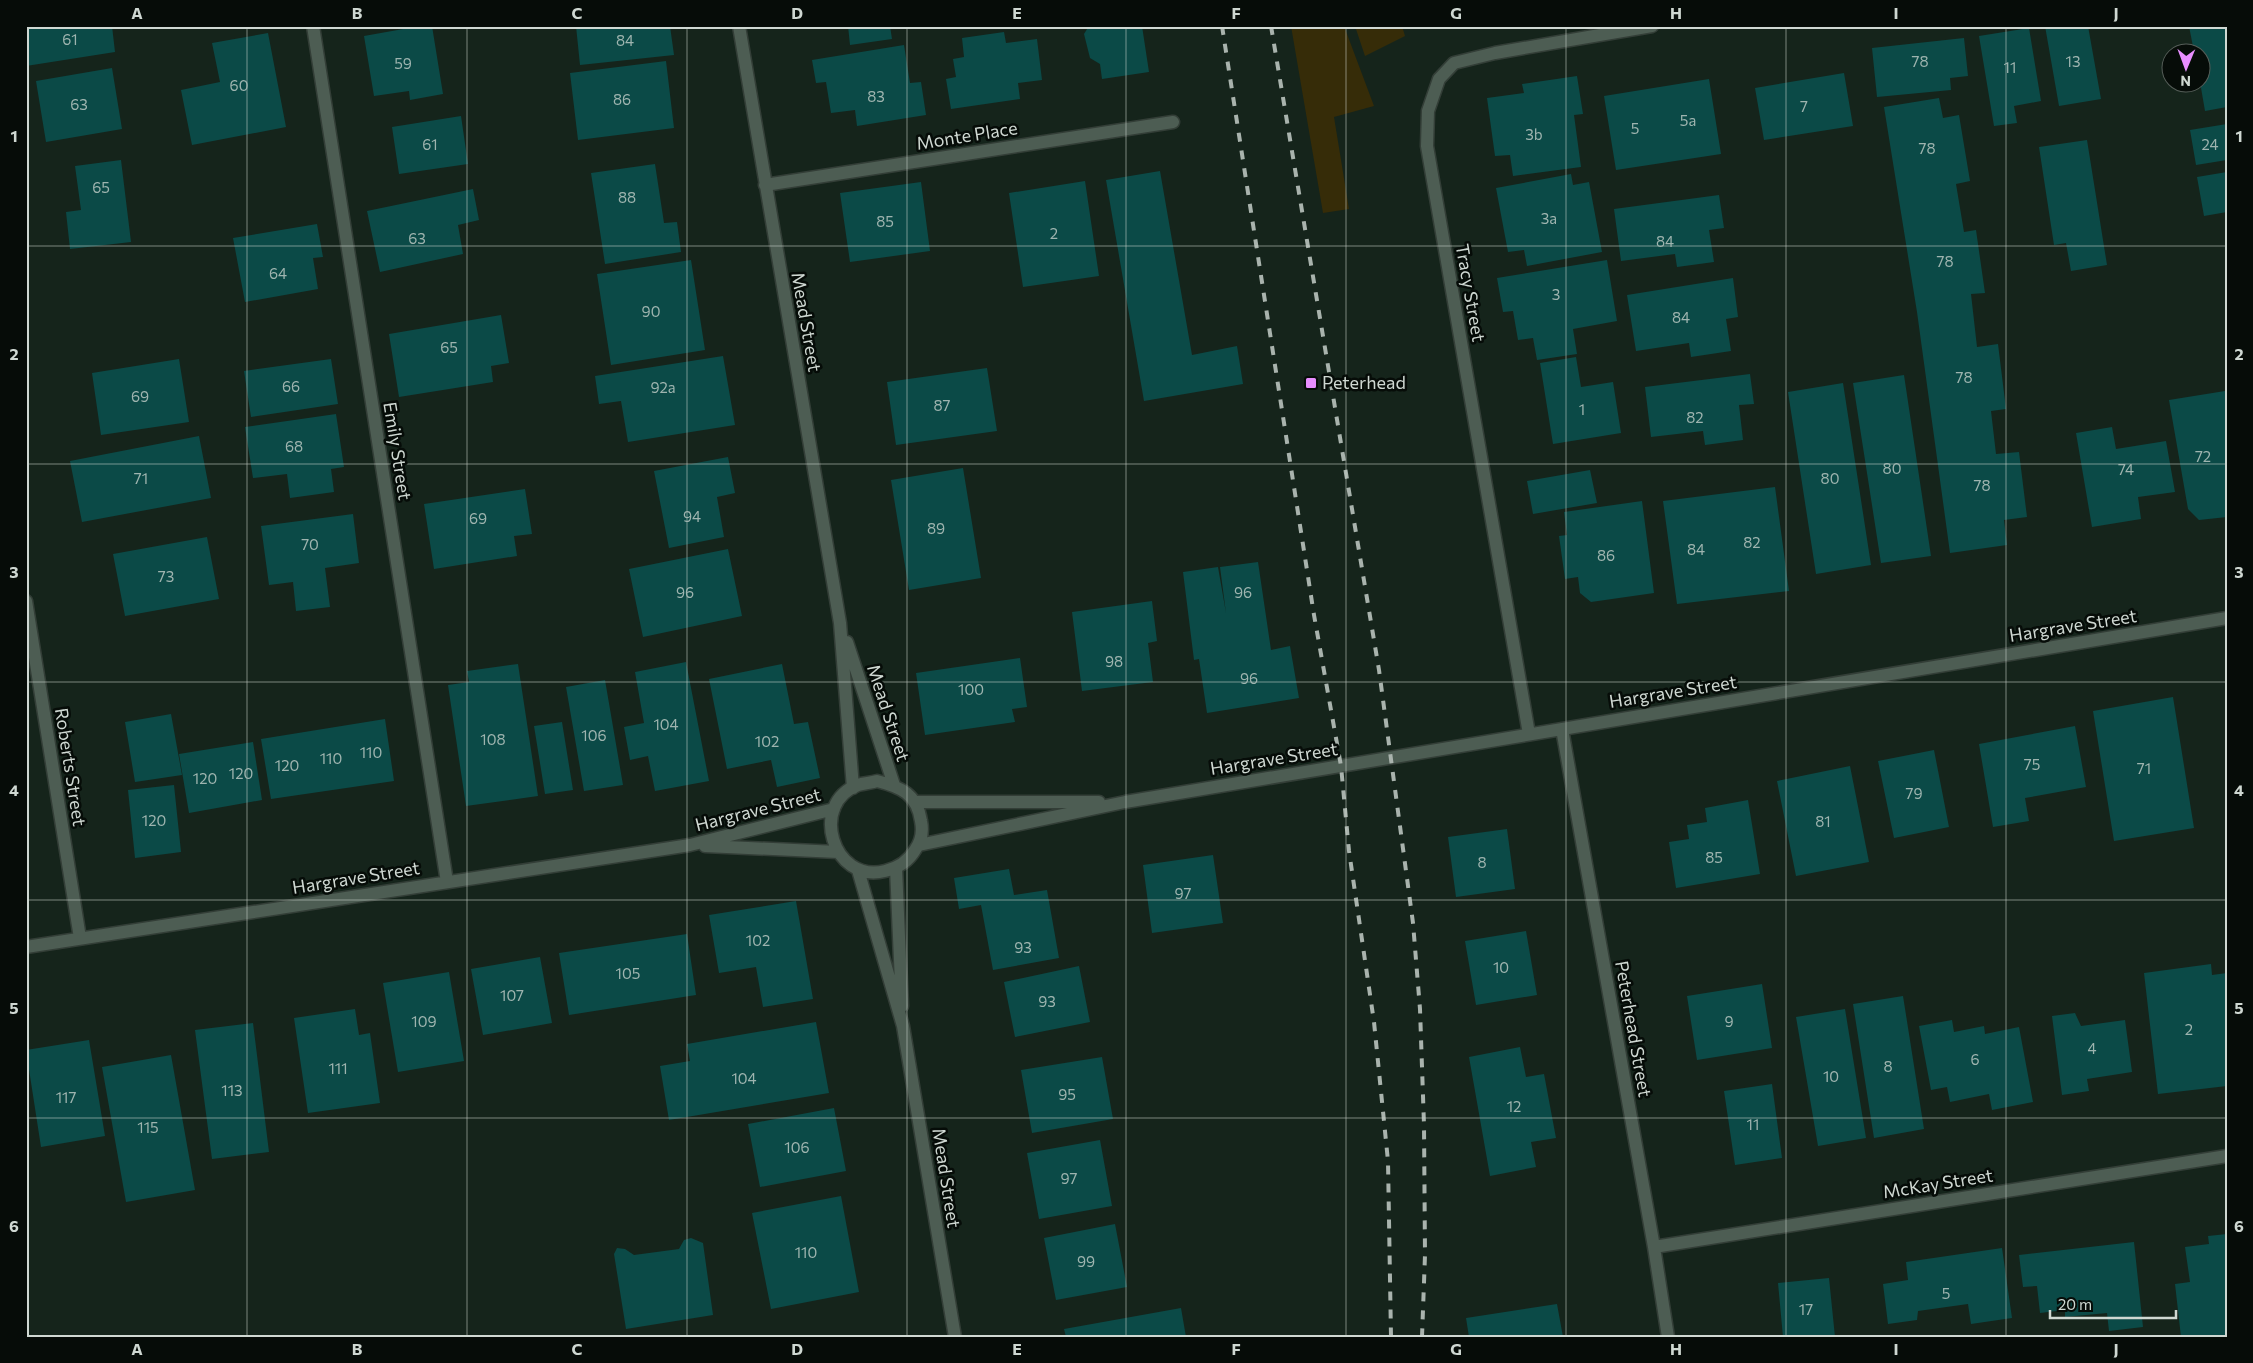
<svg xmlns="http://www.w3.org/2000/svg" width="2253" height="1363" font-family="Commissioner,sans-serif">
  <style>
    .green { fill: #362c08 }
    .building { fill: #0b4a47 }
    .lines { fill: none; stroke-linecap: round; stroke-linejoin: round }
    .minor-casing { stroke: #333e37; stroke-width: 15 }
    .minor { stroke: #4d5d53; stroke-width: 12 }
    .rail { stroke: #a9b3ad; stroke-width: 4; stroke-dasharray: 9 9; stroke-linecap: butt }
    .grid { fill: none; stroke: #cfd8d2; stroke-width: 1; stroke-opacity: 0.55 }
    .poi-dot { fill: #e88eff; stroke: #060c08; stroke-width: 2 }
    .labels { text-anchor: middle; stroke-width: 5; stroke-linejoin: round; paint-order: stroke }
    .number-label { font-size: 15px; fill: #9eb4af }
    .street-label { font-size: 18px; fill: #cfd8d2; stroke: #060c08 }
    .poi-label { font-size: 18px; fill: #cfd8d2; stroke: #060c08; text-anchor: start }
    .neatline { fill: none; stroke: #cfd8d2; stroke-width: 2 }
    .grid-label { font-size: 16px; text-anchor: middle; font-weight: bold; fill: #cfd8d2 }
  </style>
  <rect width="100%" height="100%" fill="#15241b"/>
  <path class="green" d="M1291 26H1344L1374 106 1334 117 1349 209 1323 213Z
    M1355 26H1402L1405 36 1365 56Z"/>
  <path class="building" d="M26 26H96L97 28 112 26 115 52 26 66Z
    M420 26H432L443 94 410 100 409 91 374 96 364 36Z
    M576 26H670L674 55 580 65Z
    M848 26H890L892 39 850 45Z
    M1089 26H1142L1149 72 1102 79 1100 64 1090 58 1084 34Z
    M2045 26H2088L2101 99 2059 106Z
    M2189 26H2227V107L2205 111 2200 82V52H2194Z
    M2029 28 2041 101 2014 106 2017 123 1994 126 1979 36Z
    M1004 32 1006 43 1037 39 1042 80 1018 83 1020 99 951 109 946 79 956 77 953 59 964 57 962 38Z
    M268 33 286 127 192 145 181 90 220 82 212 43Z
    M1964 38 1968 76 1950 78 1951 90 1877 97 1872 48Z
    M904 45 910 83 921 82 926 115 857 126 855 110 831 113 826 82 816 83 812 60Z
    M666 61 674 128 578 140 570 73Z
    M112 68 122 129 46 142 36 81Z
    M1844 73 1853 126 1764 140 1755 88Z
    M1577 76 1583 114 1574 115 1581 167 1513 176 1510 155 1495 156 1487 98 1524 93 1522 84Z
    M1709 79 1721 154 1616 170 1604 96Z
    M1939 98 1943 118 1959 115 1970 181 1956 184 1964 232 1976 230 1985 293 1971 294 1977 347 1998 344 2006 409 1991 411 1996 454 2019 452 2027 517 2004 520 2007 545 1950 553 1917 312 1884 107Z
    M461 116 468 164 399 174 392 127Z
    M2227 124V160L2196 165 2190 130Z
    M2087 140 2107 265 2071 271 2066 243 2054 245 2039 147Z
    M121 160 131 242 70 249 66 212 81 210 75 166Z
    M655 164 664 223 677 222 681 252 605 264 591 173Z
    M1160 171 1192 355 1237 346 1243 384 1144 401 1106 180Z
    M2227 172V212L2204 216 2197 177Z
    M1571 174 1573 185 1589 182 1602 252 1527 266 1524 250 1508 252 1496 188Z
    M1085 181 1099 276 1023 287 1009 193Z
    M921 182 930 251 850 262 840 193Z
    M473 189 479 220 458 225 463 254 380 272 367 211Z
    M1719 195 1724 228 1709 230 1714 262 1677 267 1675 254 1621 261 1614 209Z
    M317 224 323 257 313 258 318 289 245 302 233 238Z
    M691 260 705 350 611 365 597 274Z
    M1607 260 1617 321 1573 329 1577 354 1537 360 1533 338 1518 340 1513 311 1503 312 1497 278Z
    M1733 278 1738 317 1726 319 1731 351 1691 357 1689 343 1636 351 1627 295Z
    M501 315 509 363 491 366 493 382 399 397 389 334Z
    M723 356 735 425 628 442 621 401 599 404 595 376Z
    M1576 357 1581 387 1613 382 1621 433 1553 444 1540 363Z
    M179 359 189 422 101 435 92 373Z
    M331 359 338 404 251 417 244 371Z
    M987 368 997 431 896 445 887 382Z
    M1750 374 1754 404 1739 405 1743 440 1705 445 1703 431 1651 437 1645 387Z
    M1904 375 1931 556 1881 563 1853 383Z
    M1843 383 1871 565 1816 574 1788 392Z
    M2225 391 2227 404V517L2199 520 2188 509 2169 400Z
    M336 414 344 467 331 469 334 492 290 498 287 474 253 478 245 427Z
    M2112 427 2116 449 2166 441 2175 492 2138 497 2141 519 2092 527 2076 433Z
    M199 436 211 498 82 522 70 461Z
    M728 457 735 493 717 497 724 537 669 548 654 471Z
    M963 468 981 578 909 590 891 480Z
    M1590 470 1597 503 1533 514 1527 481Z
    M1775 487 1789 591 1677 604 1663 501Z
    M525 489 532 534 514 536 517 556 434 569 424 504Z
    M1642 501 1654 593 1591 602 1580 593 1578 577 1565 579 1559 536 1567 535 1564 512Z
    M353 514 359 563 325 568 330 607 296 611 293 582 269 585 261 526Z
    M207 537 219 599 125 616 113 554Z
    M728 549 742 616 643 637 629 569Z
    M1258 562 1271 650 1290 646 1299 698 1207 713 1199 659 1194 660 1183 572 1218 567 1226 613 1220 567Z
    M1152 601 1157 641 1148 643 1153 682 1082 691 1072 612Z
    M1020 658 1027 707 1012 709 1015 722 925 735 916 673Z
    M686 662 709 781 655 791 648 756 630 760 624 727 644 723 635 672Z
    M518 664 538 796 466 806 448 685 469 682 467 671Z
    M782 664 794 724 808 722 820 778 777 787 771 760 727 769 709 679Z
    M605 680 623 785 584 791 566 687Z
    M2173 697 2194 828 2114 841 2093 711Z
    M171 714 182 775 135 782 125 722Z
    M385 719 394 781 271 799 261 739Z
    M562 722 573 790 545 794 534 726Z
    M2075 726 2086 787 2025 798 2029 821 1993 827 1979 744Z
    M253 742 262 800 189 813 179 754Z
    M1934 750 1949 827 1894 838 1878 761Z
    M1850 766 1869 862 1796 876 1777 781Z
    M174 785 181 852 135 858 128 790Z
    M1748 800 1760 874 1676 888 1669 842 1689 839 1687 825 1707 822 1705 808Z
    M1507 829 1515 889 1456 897 1448 837Z
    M1213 855 1223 923 1152 933 1143 865Z
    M1009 869 1014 895 1047 890 1059 958 993 970 981 905 959 909 954 878Z
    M796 901 813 999 763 1007 756 967 719 973 709 915Z
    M1526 931 1537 995 1476 1005 1465 941Z
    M687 934 696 995 569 1015 559 953Z
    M540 957 552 1023 483 1035 471 969Z
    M2211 964 2212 975 2227 973V1086L2158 1094 2144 973Z
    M1079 966 1090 1022 1015 1037 1004 982Z
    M449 972 464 1061 398 1072 383 983Z
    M1762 984 1772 1048 1697 1060 1687 996Z
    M1903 996 1924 1129 1874 1138 1853 1004Z
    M355 1009 359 1035 370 1033 380 1103 308 1113 294 1018Z
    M1845 1009 1866 1138 1818 1146 1796 1017Z
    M2075 1013 2081 1026 2125 1020 2132 1072 2087 1079 2089 1091 2062 1095 2052 1016Z
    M1952 1020 1954 1032 1984 1026 1985 1034 2019 1027 2033 1102 1992 1110 1989 1094 1950 1102 1947 1087 1931 1090 1919 1026Z
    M816 1022 829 1093 669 1120 660 1066 690 1061 687 1044Z
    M253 1023 269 1152 212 1159 195 1030Z
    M89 1040 105 1136 41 1147 26 1050Z
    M1520 1047 1526 1077 1544 1074 1556 1138 1531 1142 1536 1167 1490 1176 1469 1057Z
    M171 1055 195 1190 126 1202 102 1067Z
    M1102 1057 1113 1119 1032 1133 1021 1070Z
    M1772 1084 1782 1158 1735 1165 1724 1091Z
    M834 1108 846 1171 760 1187 748 1124Z
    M1100 1140 1112 1206 1039 1219 1027 1153Z
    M841 1196 859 1292 771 1309 752 1213Z
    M1115 1224 1127 1287 1056 1300 1044 1238Z
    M2227 1234V1337H2181L2175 1284 2190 1282 2185 1247 2209 1244 2208 1236Z
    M691 1238 703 1243 713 1315 626 1329 614 1254 617 1248 625 1249 634 1255 679 1249 684 1240Z
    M2134 1242 2143 1327 2109 1331 2107 1313 2065 1317V1310L2040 1313 2037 1286 2023 1287 2019 1255Z
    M2002 1248 2012 1318 1971 1324 1968 1304 1918 1311 1917 1320 1888 1324 1883 1284 1908 1280 1906 1262Z
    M1829 1278 1835 1337H1783L1778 1283Z
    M1557 1304 1563 1337H1469L1466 1318Z
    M1181 1308 1186 1337H1066L1064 1329Z"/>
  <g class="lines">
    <g class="minor-casing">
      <path id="minor" d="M313 26 447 882
        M739 26 840 623 853 788
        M765 185 1173 122
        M26 601 80 938
        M847 642 894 785
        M1562 729 1654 1247 1668 1337
        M1529 734 1427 146 1428 111 1439 79 1454 63 1495 53 1652 26
        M877 781C901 787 917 794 921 821 923 831 921 842 915 850 908 862 898 868 885 871 832 884 809 803 858 785 864 783 871 783 877 781Z
        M917 802H1099
        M919 845 1125 802 2227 618
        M705 846 838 852
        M896 868 902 1006
        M858 870 903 1026 955 1337
        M26 947 690 845 834 809
        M1654 1247 2227 1156"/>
    </g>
    <use href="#minor" class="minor"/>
    <path class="rail" d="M1222 26 1314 615 1341 766 1349 851 1374 1022 1388 1161 1391 1337
      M1271 26 1379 670 1413 923 1420 1009 1424 1125 1425 1255 1422 1337"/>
  </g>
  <path class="grid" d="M247 26V1337M467 26V1337M687 26V1337M907 26V1337M1126 26V1337M1346 26V1337M1566 26V1337M1786 26V1337M2006 26V1337M26 246H2227M26 464H2227M26 682H2227M26 900H2227M26 1118H2227"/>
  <rect class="poi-dot" x="1305" y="377" width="12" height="12" rx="2.5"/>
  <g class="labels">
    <g class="number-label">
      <text x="70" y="45">61</text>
      <text x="625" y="46">84</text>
      <text x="1920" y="67">78</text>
      <text x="2073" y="67">13</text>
      <text x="403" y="69">59</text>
      <text x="2010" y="73">11</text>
      <text x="239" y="91">60</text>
      <text x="876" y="102">83</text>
      <text x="622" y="105">86</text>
      <text x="79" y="110">63</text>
      <text x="1804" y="112">7</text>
      <text x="1688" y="126">5a</text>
      <text x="1635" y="134">5</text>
      <text x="1534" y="140">3b</text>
      <text x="430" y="150">61</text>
      <text x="2210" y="150">24</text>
      <text x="1927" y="154">78</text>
      <text x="101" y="193">65</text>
      <text x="627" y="203">88</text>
      <text x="1549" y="224">3a</text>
      <text x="885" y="227">85</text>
      <text x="1054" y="239">2</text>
      <text x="417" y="244">63</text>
      <text x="1665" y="247">84</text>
      <text x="1945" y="267">78</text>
      <text x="278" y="279">64</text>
      <text x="1556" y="300">3</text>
      <text x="651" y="317">90</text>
      <text x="1681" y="323">84</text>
      <text x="449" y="353">65</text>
      <text x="1964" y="383">78</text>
      <text x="291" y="392">66</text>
      <text x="663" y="393">92a</text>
      <text x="140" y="402">69</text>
      <text x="942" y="411">87</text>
      <text x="1582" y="415">1</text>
      <text x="1695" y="423">82</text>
      <text x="294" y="452">68</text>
      <text x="2203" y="462">72</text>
      <text x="1892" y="474">80</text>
      <text x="2126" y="475">74</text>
      <text x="141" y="484">71</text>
      <text x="1830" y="484">80</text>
      <text x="1982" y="491">78</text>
      <text x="692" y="522">94</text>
      <text x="478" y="524">69</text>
      <text x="936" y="534">89</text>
      <text x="1752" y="548">82</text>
      <text x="310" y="550">70</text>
      <text x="1696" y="555">84</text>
      <text x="1606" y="561">86</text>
      <text x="166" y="582">73</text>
      <text x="685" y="598">96</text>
      <text x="1243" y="598">96</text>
      <text x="1114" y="667">98</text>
      <text x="1249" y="684">96</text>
      <text x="971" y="695">100</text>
      <text x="666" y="730">104</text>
      <text x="594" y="741">106</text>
      <text x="493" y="745">108</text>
      <text x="767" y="747">102</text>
      <text x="371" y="758">110</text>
      <text x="331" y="764">110</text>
      <text x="2032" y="770">75</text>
      <text x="287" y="771">120</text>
      <text x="2144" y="774">71</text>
      <text x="241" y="779">120</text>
      <text x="205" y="784">120</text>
      <text x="1914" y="799">79</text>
      <text x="154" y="826">120</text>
      <text x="1823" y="827">81</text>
      <text x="1714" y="863">85</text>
      <text x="1482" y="868">8</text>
      <text x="1183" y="899">97</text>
      <text x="758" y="946">102</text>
      <text x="1023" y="953">93</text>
      <text x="1501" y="973">10</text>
      <text x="628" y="979">105</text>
      <text x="512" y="1001">107</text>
      <text x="1047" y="1007">93</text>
      <text x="424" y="1027">109</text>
      <text x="1729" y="1027">9</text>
      <text x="2189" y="1035">2</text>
      <text x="2092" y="1054">4</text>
      <text x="1975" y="1065">6</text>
      <text x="1888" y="1072">8</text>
      <text x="338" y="1074">111</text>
      <text x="1831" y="1082">10</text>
      <text x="744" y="1084">104</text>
      <text x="232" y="1096">113</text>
      <text x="1067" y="1100">95</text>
      <text x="66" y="1103">117</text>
      <text x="1514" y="1112">12</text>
      <text x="1753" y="1130">11</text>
      <text x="148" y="1133">115</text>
      <text x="797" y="1153">106</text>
      <text x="1069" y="1184">97</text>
      <text x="806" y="1258">110</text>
      <text x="1086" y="1267">99</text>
      <text x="1946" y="1299">5</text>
      <text x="1806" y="1315">17</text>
    </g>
    <g class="street-label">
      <text transform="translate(967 136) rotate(-9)" y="6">Monte Place</text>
      <text transform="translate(1470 293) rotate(80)" y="6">Tracy Street</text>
      <text transform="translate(806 322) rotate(80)" y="6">Mead Street</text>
      <text transform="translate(397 451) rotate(81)" y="6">Emily Street</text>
      <text transform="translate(2073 626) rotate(-9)" y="6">Hargrave Street</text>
      <text transform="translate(1673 692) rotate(-9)" y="6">Hargrave Street</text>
      <text transform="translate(888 713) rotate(72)" y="6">Mead Street</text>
      <text transform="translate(1274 759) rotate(-9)" y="6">Hargrave Street</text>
      <text transform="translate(70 767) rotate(81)" y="6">Roberts Street</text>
      <text transform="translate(758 810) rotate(-14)" y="6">Hargrave Street</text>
      <text transform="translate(356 878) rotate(-9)" y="6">Hargrave Street</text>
      <text transform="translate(1633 1029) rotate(80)" y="6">Peterhead Street</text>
      <text transform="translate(946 1178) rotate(81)" y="6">Mead Street</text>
      <text transform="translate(1938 1184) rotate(-9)" y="6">McKay Street</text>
    </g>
    <g class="poi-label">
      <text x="1322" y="389">Peterhead</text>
    </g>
  </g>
  <rect width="2253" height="1363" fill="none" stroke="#060c08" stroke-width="55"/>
  <g transform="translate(2186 68) rotate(181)"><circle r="24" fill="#060c08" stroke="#565e59"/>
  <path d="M0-4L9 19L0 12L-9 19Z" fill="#e88eff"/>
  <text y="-8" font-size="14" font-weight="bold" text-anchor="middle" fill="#cfd8d2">N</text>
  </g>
  <path d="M2050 1310v8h126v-8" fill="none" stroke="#cfd8d2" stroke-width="2.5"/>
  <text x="2058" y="1310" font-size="15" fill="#cfd8d2" stroke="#060c08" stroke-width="4" paint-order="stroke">20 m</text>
  <rect x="28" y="28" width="2198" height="1308" class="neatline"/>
  <g class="grid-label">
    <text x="137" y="19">A</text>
    <text x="357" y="19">B</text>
    <text x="577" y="19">C</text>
    <text x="797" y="19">D</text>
    <text x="1017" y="19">E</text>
    <text x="1236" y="19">F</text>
    <text x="1456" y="19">G</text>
    <text x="1676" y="19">H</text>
    <text x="1896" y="19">I</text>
    <text x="2116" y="19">J</text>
    <text x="14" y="142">1</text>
    <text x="2239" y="142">1</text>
    <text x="14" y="360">2</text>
    <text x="2239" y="360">2</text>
    <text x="14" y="578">3</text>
    <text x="2239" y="578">3</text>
    <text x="14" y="796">4</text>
    <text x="2239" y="796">4</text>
    <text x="14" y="1014">5</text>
    <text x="2239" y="1014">5</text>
    <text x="14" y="1232">6</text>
    <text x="2239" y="1232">6</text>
    <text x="137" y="1355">A</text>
    <text x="357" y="1355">B</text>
    <text x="577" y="1355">C</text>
    <text x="797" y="1355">D</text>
    <text x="1017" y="1355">E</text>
    <text x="1236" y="1355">F</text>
    <text x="1456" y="1355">G</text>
    <text x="1676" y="1355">H</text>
    <text x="1896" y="1355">I</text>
    <text x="2116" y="1355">J</text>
  </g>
</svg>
